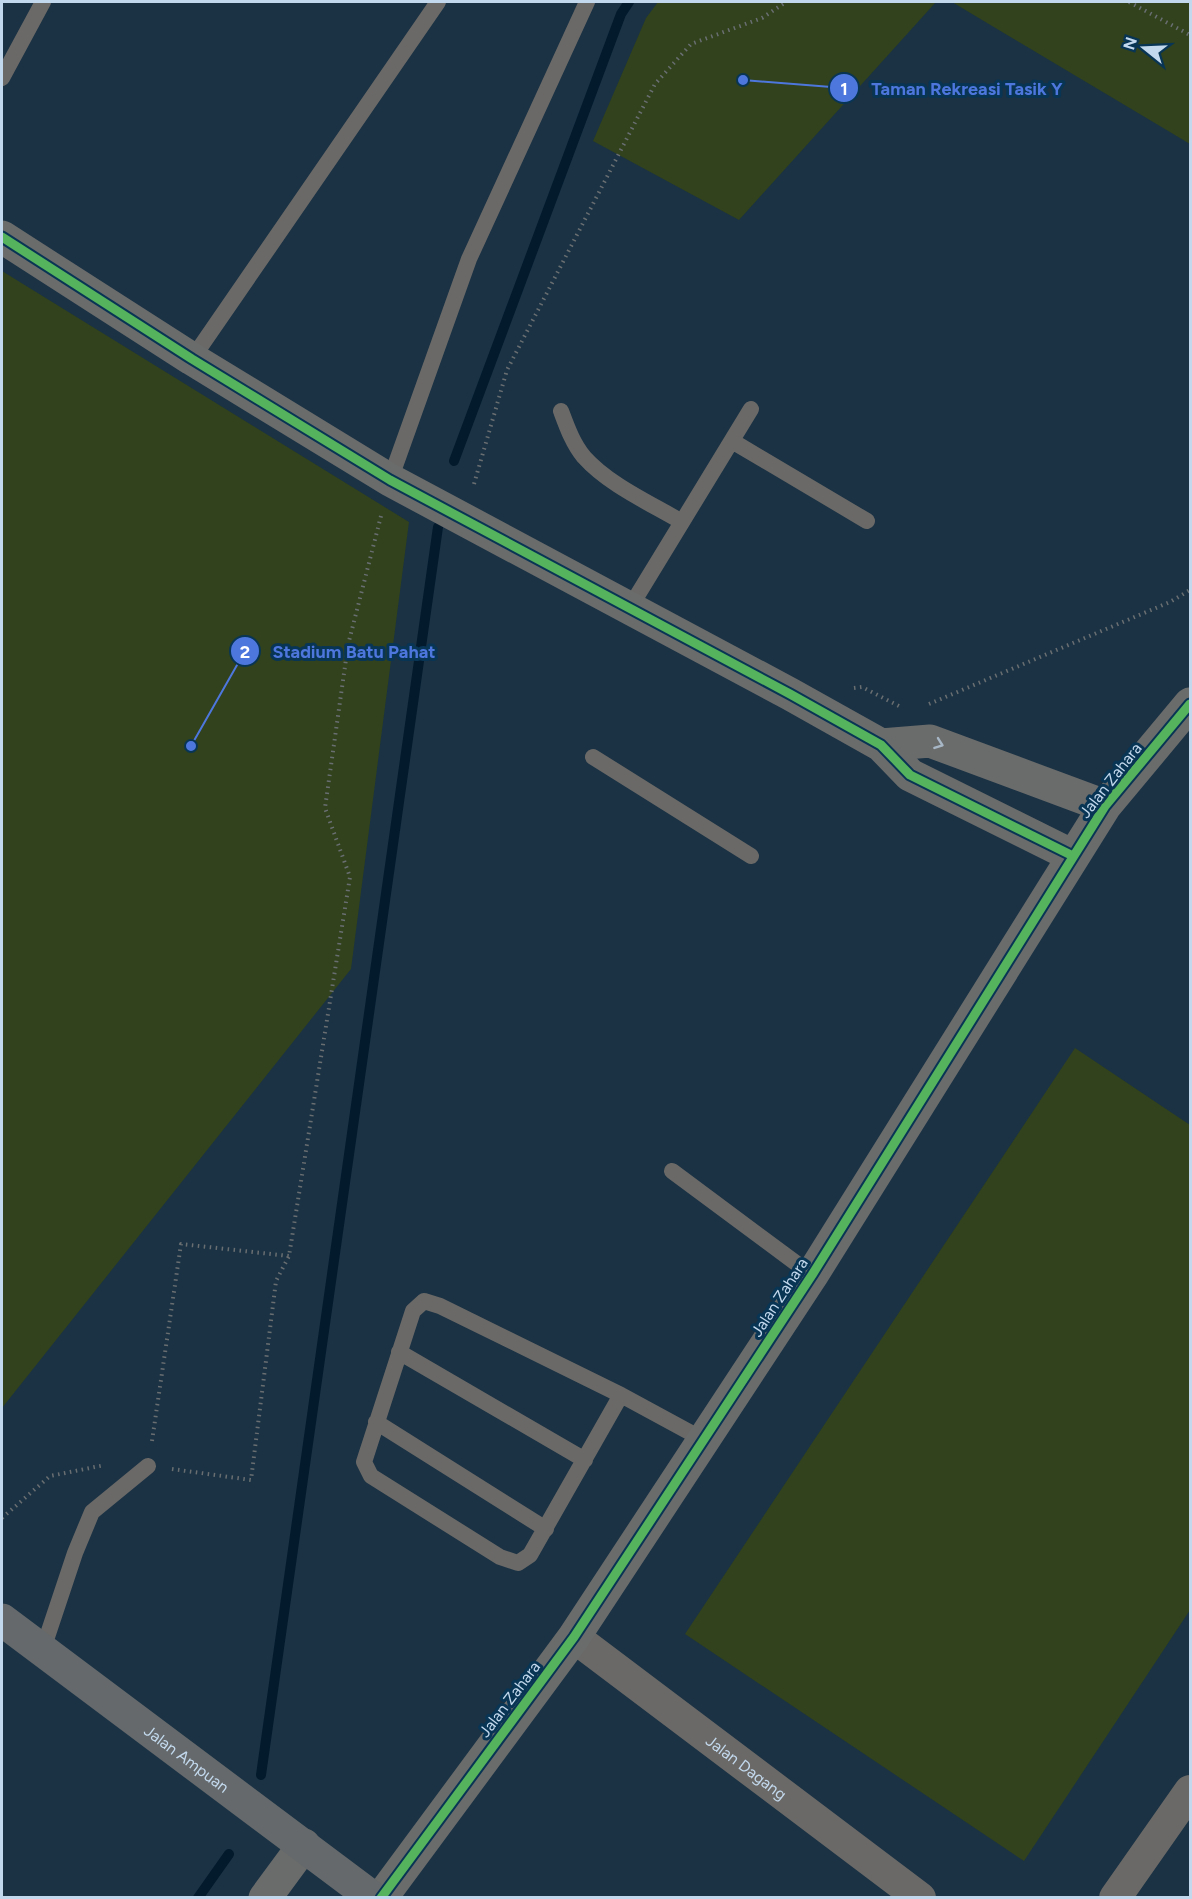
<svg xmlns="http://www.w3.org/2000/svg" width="1192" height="1899" font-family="Figtree,sans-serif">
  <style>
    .green { fill: #31421c }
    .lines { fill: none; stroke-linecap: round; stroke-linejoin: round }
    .stream { stroke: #031a2d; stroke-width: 10 }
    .path { stroke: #696e71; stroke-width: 4; stroke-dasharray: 1.5 4.5; stroke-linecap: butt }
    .lane { stroke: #6b6967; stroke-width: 16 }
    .street { stroke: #6b6967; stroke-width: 32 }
    .secondary { stroke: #6a6b6b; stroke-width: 33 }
    .primary { stroke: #65696b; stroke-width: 33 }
    .cycleway-casing { stroke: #093555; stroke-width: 13 }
    .cycleway { stroke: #56b35d; stroke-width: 9 }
    .oneway { stroke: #a8b7c5 }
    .labels { text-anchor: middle; stroke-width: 6; stroke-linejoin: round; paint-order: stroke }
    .street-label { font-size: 16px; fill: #c2d8ec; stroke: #093555 }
    .leader { fill: none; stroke: #4e77de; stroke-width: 2 }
    .callout-dot { fill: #4e77de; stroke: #093555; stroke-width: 2 }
    .mark-label { font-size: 18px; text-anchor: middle; font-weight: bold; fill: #fff }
    .callout-label { font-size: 18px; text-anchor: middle; font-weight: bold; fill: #4e77de; stroke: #093555; stroke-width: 6; stroke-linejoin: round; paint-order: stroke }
  </style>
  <rect width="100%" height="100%" fill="#1a3244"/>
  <path class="green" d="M658 2H936L739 220 593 141 646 18Z
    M952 2H1190V144Z
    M2 271 409 522 351 969 2 1408Z
    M1075 1048 1190 1125V1610L1024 1861 685 1634Z"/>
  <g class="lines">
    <path class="stream" d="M454 461 621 14 629 2
      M261 1775 438 527
      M198 1898 229 1854"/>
    <path class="path" d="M1129 2 1190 35
      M474 484 507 370 655 84 691 44 762 18 786 2
      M854 688 862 687 901 707
      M929 704 1170 602 1190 590
      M152 1441 181 1244 289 1256
      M172 1469 251 1480 276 1281 289 1256 350 877 325 808 348 645 381 516
      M2 1518 50 1476 105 1465"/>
    <path class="lane" d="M2 78 43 2
      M192 359 438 2
      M561 411C567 427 573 444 584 457 609 485 650 503 682 522
      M732 441 867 521
      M390 480 469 259 587 2
      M629 609 751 409
      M593 757 751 856
      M672 1171 812 1275
      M399 1352 585 1460
      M621 1395 530 1555 518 1563 500 1557 371 1476 364 1462 413 1311 424 1301 440 1306 621 1395 704 1440
      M376 1422 546 1529
      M43 1649 75 1553 92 1512 148 1466"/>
    <g class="street">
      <path id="s1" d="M574 1637 920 1898"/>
      <path d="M1115 1898 1190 1791"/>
    </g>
    <path class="secondary" d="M2 237 192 359 390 480 790 694 881 745 910 775 1073 856
      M881 745 930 741 1105 806
      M265 1898 304 1845
      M381 1898 574 1637 812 1275 1105 806 1190 704"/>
    <path class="primary" id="s2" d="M2 1620 373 1898"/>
    <g class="cycleway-casing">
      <path id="cycleway" d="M2 237 192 359 390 480 790 694 881 745 910 775 1073 856
        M381 1898 574 1637 812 1275 1105 806 1190 704"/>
    </g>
    <use href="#cycleway" class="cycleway"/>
  </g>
  <defs><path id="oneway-chevron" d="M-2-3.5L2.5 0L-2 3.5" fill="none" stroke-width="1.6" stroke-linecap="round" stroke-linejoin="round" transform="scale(1.5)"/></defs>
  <use class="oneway" href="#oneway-chevron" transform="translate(939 744) rotate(20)"/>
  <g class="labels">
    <g class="street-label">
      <text transform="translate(1110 780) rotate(-52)" y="6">Jalan Zahara</text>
      <text transform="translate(779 1297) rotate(-57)" y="6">Jalan Zahara</text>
      <text transform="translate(509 1699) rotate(-53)" y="6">Jalan Zahara</text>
      <text dy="6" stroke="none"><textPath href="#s2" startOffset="231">Jalan Ampuan</textPath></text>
      <text dy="6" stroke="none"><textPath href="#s1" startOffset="216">Jalan Dagang</textPath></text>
    </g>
  </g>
  <path class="leader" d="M743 80L844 88M191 746L245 651"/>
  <g class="callout-dot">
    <circle cx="743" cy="80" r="6"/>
    <circle cx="191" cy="746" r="6"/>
    <circle cx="844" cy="88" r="15"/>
    <circle cx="245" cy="651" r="15"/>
  </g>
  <g class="mark-label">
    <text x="844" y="95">1</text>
    <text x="245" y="658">2</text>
  </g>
  <g class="callout-label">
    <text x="967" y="95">Taman Rekreasi Tasik Y</text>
    <text x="354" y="658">Stadium Batu Pahat</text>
  </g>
  <rect width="1192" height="1899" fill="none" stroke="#c2d8ec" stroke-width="6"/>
  <g transform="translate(1144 48) rotate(288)" stroke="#093555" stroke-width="4.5" paint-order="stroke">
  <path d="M0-4.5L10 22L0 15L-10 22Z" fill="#c2d8ec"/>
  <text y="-9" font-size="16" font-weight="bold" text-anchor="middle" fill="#c2d8ec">N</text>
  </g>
</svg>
